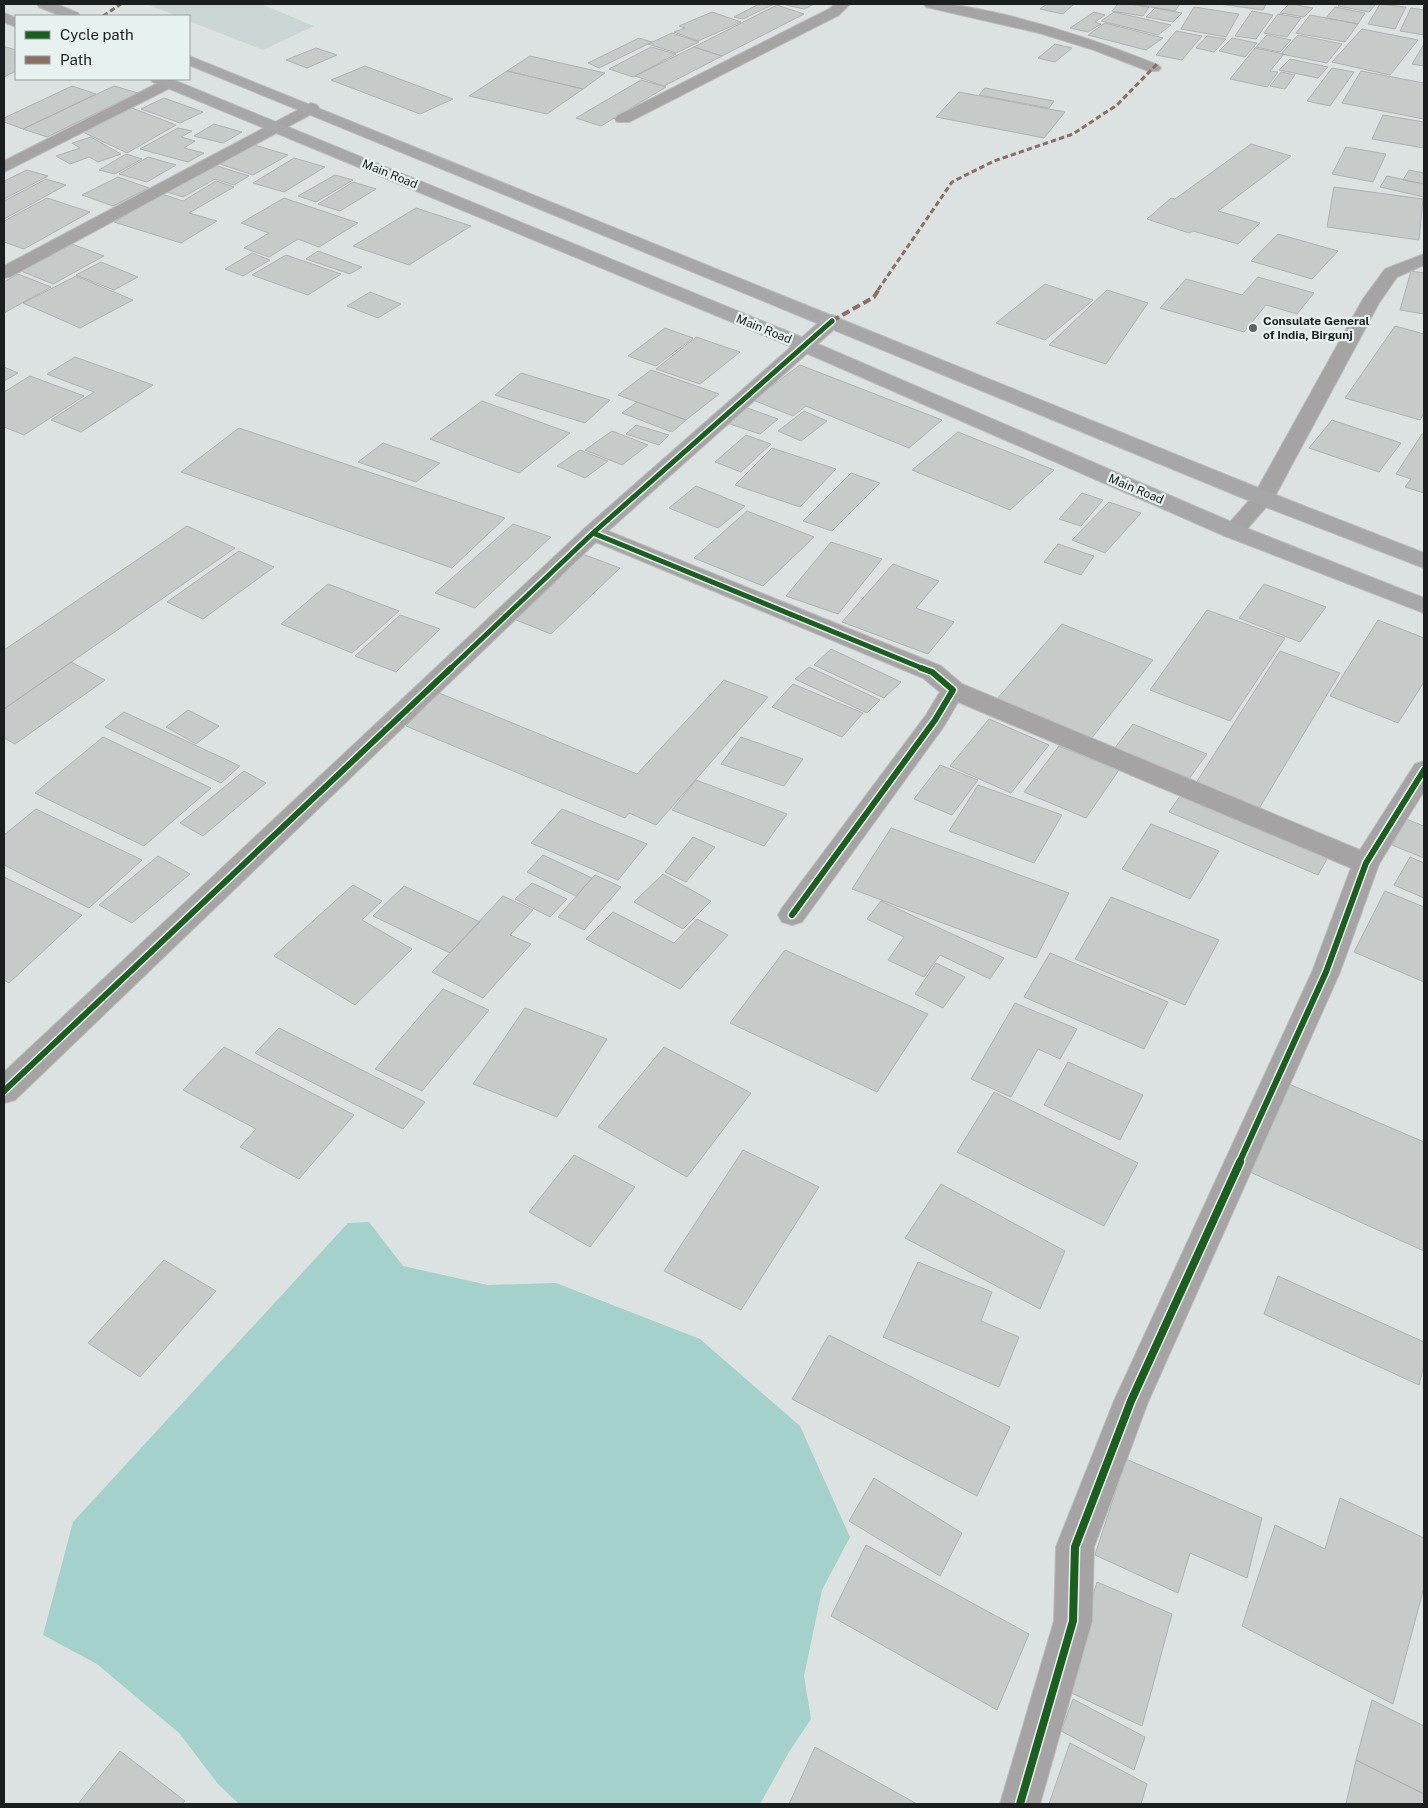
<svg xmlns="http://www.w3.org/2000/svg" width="1428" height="1808" font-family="'Public Sans',sans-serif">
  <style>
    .built { fill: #cad6d5 }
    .water { fill: #a4d1cc }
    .building { fill: #c6cbca; stroke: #adb1b1 }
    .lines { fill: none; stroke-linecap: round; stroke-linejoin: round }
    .minor-casing { stroke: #babebd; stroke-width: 2 }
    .primary-casing { stroke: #babebd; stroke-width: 2 }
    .minor { fill: #a6a3a5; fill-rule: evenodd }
    .primary { fill: #a7a6a8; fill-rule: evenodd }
    .quiet-far1 { stroke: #8d6e63; stroke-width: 3; stroke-dasharray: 5.5 3; stroke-linecap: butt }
    .quiet { stroke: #8d6e63; stroke-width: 4; stroke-dasharray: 8 4; stroke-linecap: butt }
    .cycleway-far2-casing { stroke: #e7f1ef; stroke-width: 8 }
    .cycleway-far1-casing { stroke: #e7f1ef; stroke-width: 9 }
    .cycleway-casing { stroke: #e7f1ef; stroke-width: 11 }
    .cycleway-far2 { stroke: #1b5e20; stroke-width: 5 }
    .cycleway-far1 { stroke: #1b5e20; stroke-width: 6 }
    .cycleway { stroke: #1b5e20; stroke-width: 8 }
    .poi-dot { fill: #5f6362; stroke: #e7f1ef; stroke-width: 2 }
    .labels { text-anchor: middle; stroke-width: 4.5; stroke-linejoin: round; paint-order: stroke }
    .far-street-label { font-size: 12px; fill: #1b1e1e; stroke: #e7f1ef }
    .far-poi-label { font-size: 12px; font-weight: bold; fill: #1b1e1e; stroke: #e7f1ef; text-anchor: start }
  </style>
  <rect width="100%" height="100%" fill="#dce2e1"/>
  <path class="built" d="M146 4H261L314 26 263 50 189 21V16H178Z"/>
  <path class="water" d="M369 1222 403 1266 488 1285 556 1283 700 1339 800 1426 850 1537 822 1590 804 1676 811 1719 789 1752 760 1804H239L218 1784 179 1733 97 1664 43 1635 73 1522 348 1223Z"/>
  <path class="building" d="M759 4H774L743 19 734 17Z
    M788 4H814L804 9 786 5Z
    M1047 4H1074L1063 14 1040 9Z
    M1118 4H1128L1149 7 1143 16 1112 11Z
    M1140 4H1180L1175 11 1139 5Z
    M1219 4H1266L1263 10Z
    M1289 4H1292L1313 8 1304 17 1280 13Z
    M1340 4H1376L1369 12 1338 6Z
    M1380 4 1406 7 1395 29 1368 24Z
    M777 5 804 14 722 56 694 47Z
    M1194 7 1239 14 1226 37 1181 29Z
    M1335 7 1365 13 1358 24 1326 18Z
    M1155 8 1182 13 1173 22 1146 17Z
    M1411 8 1424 10V35L1400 31Z
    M1252 11 1273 15 1256 39 1235 36Z
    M712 12 741 22 698 41 674 32 685 28 679 26Z
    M1094 12 1105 15 1095 22 1101 24 1088 32 1070 28Z
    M1114 12 1171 25 1158 35 1101 21Z
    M1278 14 1301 18 1287 37 1264 33Z
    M1310 15 1358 24 1345 42 1296 33Z
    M1105 23 1163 38 1146 50 1088 35Z
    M1362 29 1418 40 1390 75 1332 62Z
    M1176 31 1202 36 1182 60 1156 55Z
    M672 33 699 42 676 53 648 44Z
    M1267 35 1291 40 1280 52 1256 47Z
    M1298 35 1342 44 1327 63 1281 54Z
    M1207 36 1226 39 1214 52 1196 48Z
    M639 38 652 42 599 68 588 63Z
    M1232 38 1257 43 1245 57 1219 51Z
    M1055 44 1072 48 1055 62 1038 58Z
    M1424 44V66L1412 64Z
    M6 47 16 50V71L4 77V48Z
    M651 47 676 54 633 77 609 69Z
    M694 47 722 56 664 86 635 76Z
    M316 48 337 55 307 68 286 60Z
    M1255 48 1284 54 1270 71 1278 72 1267 87 1230 79Z
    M530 56 605 73 583 89 507 71Z
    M1290 59 1328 67 1318 78 1279 70Z
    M365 66 453 99 420 114 331 80Z
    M1332 68 1354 72 1330 106 1307 101Z
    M507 71 583 89 547 114 469 96Z
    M1361 71 1424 83V119L1342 103Z
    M1281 72 1295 75 1285 89 1270 86Z
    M641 80 666 87 601 126 576 118Z
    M72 86 96 94 23 129 4 122V118Z
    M114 86 138 93 47 137 23 129Z
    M985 88 1054 101 1049 108 979 95Z
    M959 92 1065 112 1044 138 936 117Z
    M164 98 203 112 180 123 141 109Z
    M132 108 176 125 127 153 83 132Z
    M1383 115 1424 122V148L1372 139Z
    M214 124 242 132 223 143 194 136Z
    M178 128 192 131 181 137 195 141 184 148 204 153 188 162 140 149Z
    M91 137 121 154 98 162 89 157 70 164 56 156 80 148 72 143Z
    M251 144 288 155 253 175 217 163Z
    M1251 144 1291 156 1218 211 1260 223 1238 244 1193 231 1189 233 1147 219 1171 198 1175 199Z
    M1346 147 1386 154 1373 182 1332 174Z
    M126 154 142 159 115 174 99 170Z
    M148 157 176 165 147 182 119 174Z
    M294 158 325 167 284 192 253 183Z
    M214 165 249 176 234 185 215 179 183 197 167 192Z
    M27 170 48 176 4 199V181Z
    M1409 170 1424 173V184L1403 180Z
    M335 175 353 180 316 202 298 196Z
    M1387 176 1424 184V197L1380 187Z
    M118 177 149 188 113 206 82 195Z
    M46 179 66 185 4 219V201Z
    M216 181 234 187 189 213 217 221 181 243 114 222 162 194 183 201Z
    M353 182 376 189 340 211 318 204Z
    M1334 187 1423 199 1419 240 1327 227Z
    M47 198 90 212 24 249 4 242V221Z
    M284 198 358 223 319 247 298 239 269 257 244 248 269 233 241 223Z
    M416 208 471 226 409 265 353 246Z
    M1278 234 1338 251 1312 279 1251 261Z
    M72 244 104 256 53 284 21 271Z
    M318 251 362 267 350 274 306 259Z
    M252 253 270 260 243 276 225 269Z
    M286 255 341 274 308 295 252 275Z
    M101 262 138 277 114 290 76 275Z
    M1411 271 1424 273V314L1400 310Z
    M18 274 51 287 4 313V282Z
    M76 276 133 300 80 328 23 303Z
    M1258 277 1314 293 1297 314 1266 305 1244 332 1160 308 1186 279 1242 295Z
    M1045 284 1093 300 1045 340 996 323Z
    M1107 290 1148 303 1106 364 1049 345Z
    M370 292 401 304 378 318 347 306Z
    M1395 326 1424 334V413L1420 420 1345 398Z
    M665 328 693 338 656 366 628 356Z
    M696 337 740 352 700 384 656 369Z
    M75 357 153 385 81 432 51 420 94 392 47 374Z
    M800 365 942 420 909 448 806 406 793 416 753 400Z
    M4 367 18 373 4 381Z
    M651 370 719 394 686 420 618 395Z
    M521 373 610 400 585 423 495 395Z
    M30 376 84 396 24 435 4 427V392Z
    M482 401 570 433 519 473 430 439Z
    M637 402 686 420 672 432 622 413Z
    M742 406 778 419 760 434 724 422Z
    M804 411 827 421 801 441 778 431Z
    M1332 420 1401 443 1379 472 1309 448Z
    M636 425 669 435 659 445 626 434Z
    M239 428 505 518 452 568 181 472Z
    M612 431 648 445 622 465 585 450Z
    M958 432 1054 470 1010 510 912 470Z
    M1422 434H1424V493L1405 487 1411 479 1396 474Z
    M746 435 771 444 741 472 715 462Z
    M383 443 440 463 416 482 358 462Z
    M772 448 836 469 800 507 735 485Z
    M580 450 608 461 585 478 557 466Z
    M851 473 880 483 832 531 803 521Z
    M696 486 745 506 718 528 669 508Z
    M1082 493 1103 500 1081 526 1059 519Z
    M1109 502 1141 513 1105 553 1072 540Z
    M747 511 814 537 763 586 694 558Z
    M513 524 551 537 475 608 435 593Z
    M187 526 235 548 4 709V650Z
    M831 542 882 559 838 614 786 596Z
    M1058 544 1094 556 1081 575 1044 562Z
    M239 551 274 567 203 619 167 602Z
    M577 552 620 568 551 634 506 616Z
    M893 564 939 581 916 608 954 622 928 654 842 622Z
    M328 584 399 611 352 653 281 624Z
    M1264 584 1326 607 1300 642 1239 618Z
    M1207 610 1285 638 1230 721 1150 690Z
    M400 615 440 629 396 672 355 656Z
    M1378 620 1424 638V682L1398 723 1330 696Z
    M1062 624 1153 660 1091 739 997 699Z
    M831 649 901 682 884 698 814 665Z
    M1280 651 1340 673 1257 812 1194 786Z
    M71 662 105 680 15 744 4 738V709Z
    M809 667 880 700 867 713 795 679Z
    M724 680 768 697 656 825 629 813 625 818 406 726 439 693 637 774Z
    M793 684 863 713 842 737 772 707Z
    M188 710 219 726 196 744 166 727Z
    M124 712 240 766 221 783 105 727Z
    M989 719 1049 745 1011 793 950 766Z
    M1133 724 1207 754 1188 780 1114 749Z
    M103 737 211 788 144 846 35 793Z
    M741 737 803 759 784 786 721 764Z
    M1059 746 1119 770 1086 818 1024 792Z
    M940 765 978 780 952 815 914 799Z
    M244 771 266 783 203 836 180 823Z
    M696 780 787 814 764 846 672 810Z
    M978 785 1062 815 1034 863 949 831Z
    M1185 789 1332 850 1318 875 1169 812Z
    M36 809 142 860 89 908 4 865V835Z
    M562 809 647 844 618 880 531 843Z
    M1406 819 1424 826V858L1392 845Z
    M1151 824 1219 851 1190 899 1122 869Z
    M891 828 1069 893 1036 958 852 889Z
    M693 837 715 847 686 882 665 872Z
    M543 855 592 878 576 896 527 872Z
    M158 856 190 874 132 923 99 905Z
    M1410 857 1424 863V898L1394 885Z
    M663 874 711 901 683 929 634 902Z
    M595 875 621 887 584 930 558 917Z
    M4 877 82 915 9 983 4 980Z
    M532 883 567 899 550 917 515 899Z
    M353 885 382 901 362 920 412 949 355 1005 274 956Z
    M404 886 480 922 450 953 373 916Z
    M1385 891 1424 907V982L1354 952Z
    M503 896 533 910 510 935 531 944 483 998 432 972Z
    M1111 897 1219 940 1185 1005 1075 959Z
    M881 901 1004 958 990 979 940 955 924 977 888 960 904 937 867 919Z
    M613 912 674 943 697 919 728 935 680 989 586 939Z
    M785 950 928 1014 877 1092 730 1023Z
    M1050 953 1168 1002 1144 1049 1024 997Z
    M936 963 965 977 943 1008 915 994Z
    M443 989 489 1010 422 1091 375 1069Z
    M1015 1003 1077 1029 1060 1059 1038 1049 1011 1097 971 1079Z
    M525 1008 607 1039 557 1117 473 1084Z
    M279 1028 425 1102 403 1129 255 1053Z
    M224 1047 354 1115 299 1179 240 1147 256 1129 183 1090Z
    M664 1047 751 1093 687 1177 598 1127Z
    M1068 1062 1143 1095 1120 1140 1044 1105Z
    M1289 1084 1424 1142V1251L1250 1172Z
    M994 1092 1138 1163 1104 1226 957 1152Z
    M743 1150 819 1187 741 1310 664 1271Z
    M574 1155 635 1187 590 1247 529 1212Z
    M941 1184 1065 1251 1040 1309 905 1238Z
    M164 1260 216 1291 140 1377 88 1343Z
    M918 1262 992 1292 981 1321 1019 1337 999 1387 883 1337Z
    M1278 1276 1424 1342V1365L1419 1385 1264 1314Z
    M829 1335 1010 1427 977 1496 792 1399Z
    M1126 1459 1262 1518 1247 1578 1190 1553 1178 1593 1095 1555Z
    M874 1478 962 1533 940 1576 849 1521Z
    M1340 1498 1424 1538V1587L1393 1704 1242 1626 1275 1525 1325 1549Z
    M866 1545 1029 1634 997 1710 831 1616Z
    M1097 1582 1172 1614 1142 1726 1065 1690Z
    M1073 1699 1145 1737 1134 1770 1061 1731Z
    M1372 1700 1424 1726V1794L1356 1760Z
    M1070 1743 1147 1784 1141 1804H1049Z
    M815 1747 917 1804H789Z
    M120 1751 185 1801 182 1804H78Z
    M1356 1760 1424 1794V1804H1346Z"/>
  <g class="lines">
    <g class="minor-casing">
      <path id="minor" d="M835 4H850L839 15 629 122H617L615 119 617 116 829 9Z
        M924 4C952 2 979 9 1006 15 1058 28 1109 45 1158 65L1161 68 1158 71H1148L1094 50 1039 33 926 7Z
        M170 79 177 83 174 86 4 172V161L164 80Z
        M311 103 317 105 319 108 317 111 10 277 4 278V266Z
        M1424 254V265L1397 277 1379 303 1274 498 1241 536 1233 538 1225 536 1222 531 1254 495 1363 299 1385 269Z
        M832 315 839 317 841 321 839 325 608 531 941 666 962 684 1360 850 1415 764 1424 761V791L1379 864 1340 972 1148 1402 1094 1547 1092 1621 1040 1804H1000L1054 1621 1056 1547 1114 1401 1312 972 1351 868 958 702 944 726 802 922 792 925 782 922 778 915 782 908 926 715 940 692 923 678 596 542 15 1100 4 1103V1072L585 528 825 317Z"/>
    </g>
    <g class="primary-casing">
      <path id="primary" d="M37 4H56L78 13 80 16H61L39 7Z
        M4 13 16 18V27L4 22Z
        M189 56 1271 493 1424 553V568L1255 503 189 65Z
        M150 79H171L811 341 1241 526 1424 598V613L1225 536 797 349 153 82Z"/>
    </g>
    <use href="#minor" class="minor"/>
    <use href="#primary" class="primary"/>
    <path class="quiet-far1" d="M103 16 121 4
      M878 290 952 182 994 161 1073 134 1117 105 1157 64"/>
    <path class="quiet" d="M832 321 874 297 879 289"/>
    <g class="cycleway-far2-casing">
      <path id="cycleway-far2" d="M593 533 924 669
        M450 669 593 533 832 321"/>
    </g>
    <g class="cycleway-far1-casing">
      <path id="cycleway-far1" d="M792 915 935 720 953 690 932 672 921 668
        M4 1091 451 668
        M1239 1163 1326 972 1366 863 1424 770"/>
    </g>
    <g class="cycleway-casing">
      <path id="cycleway" d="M1020 1804 1073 1621 1075 1547 1131 1401 1240 1162"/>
    </g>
    <use href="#cycleway-far2" class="cycleway-far2"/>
    <use href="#cycleway-far1" class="cycleway-far1"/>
    <use href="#cycleway" class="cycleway"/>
  </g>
  <circle class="poi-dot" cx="1253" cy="328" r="5"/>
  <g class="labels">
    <g class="far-street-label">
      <text transform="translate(390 174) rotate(22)" y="4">Main Road</text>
      <text transform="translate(764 329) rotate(22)" y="4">Main Road</text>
      <text transform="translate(1136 489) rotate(23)" y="4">Main Road</text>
    </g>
    <g class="far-poi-label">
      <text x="1263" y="325">Consulate General<tspan x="1263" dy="14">of India, Birgunj</tspan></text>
    </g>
  </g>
  <rect width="1428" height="1808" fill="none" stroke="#1b1e1e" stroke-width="10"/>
  <rect x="15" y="15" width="175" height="65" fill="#e7f1ef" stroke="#959d9b"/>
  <rect x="25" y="31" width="25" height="8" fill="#1b5e20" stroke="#959d9b"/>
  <text x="60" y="40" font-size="15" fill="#1b1e1e">Cycle path</text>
  <rect x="25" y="56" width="25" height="8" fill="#8d6e63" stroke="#959d9b"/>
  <text x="60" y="65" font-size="15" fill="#1b1e1e">Path</text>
</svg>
